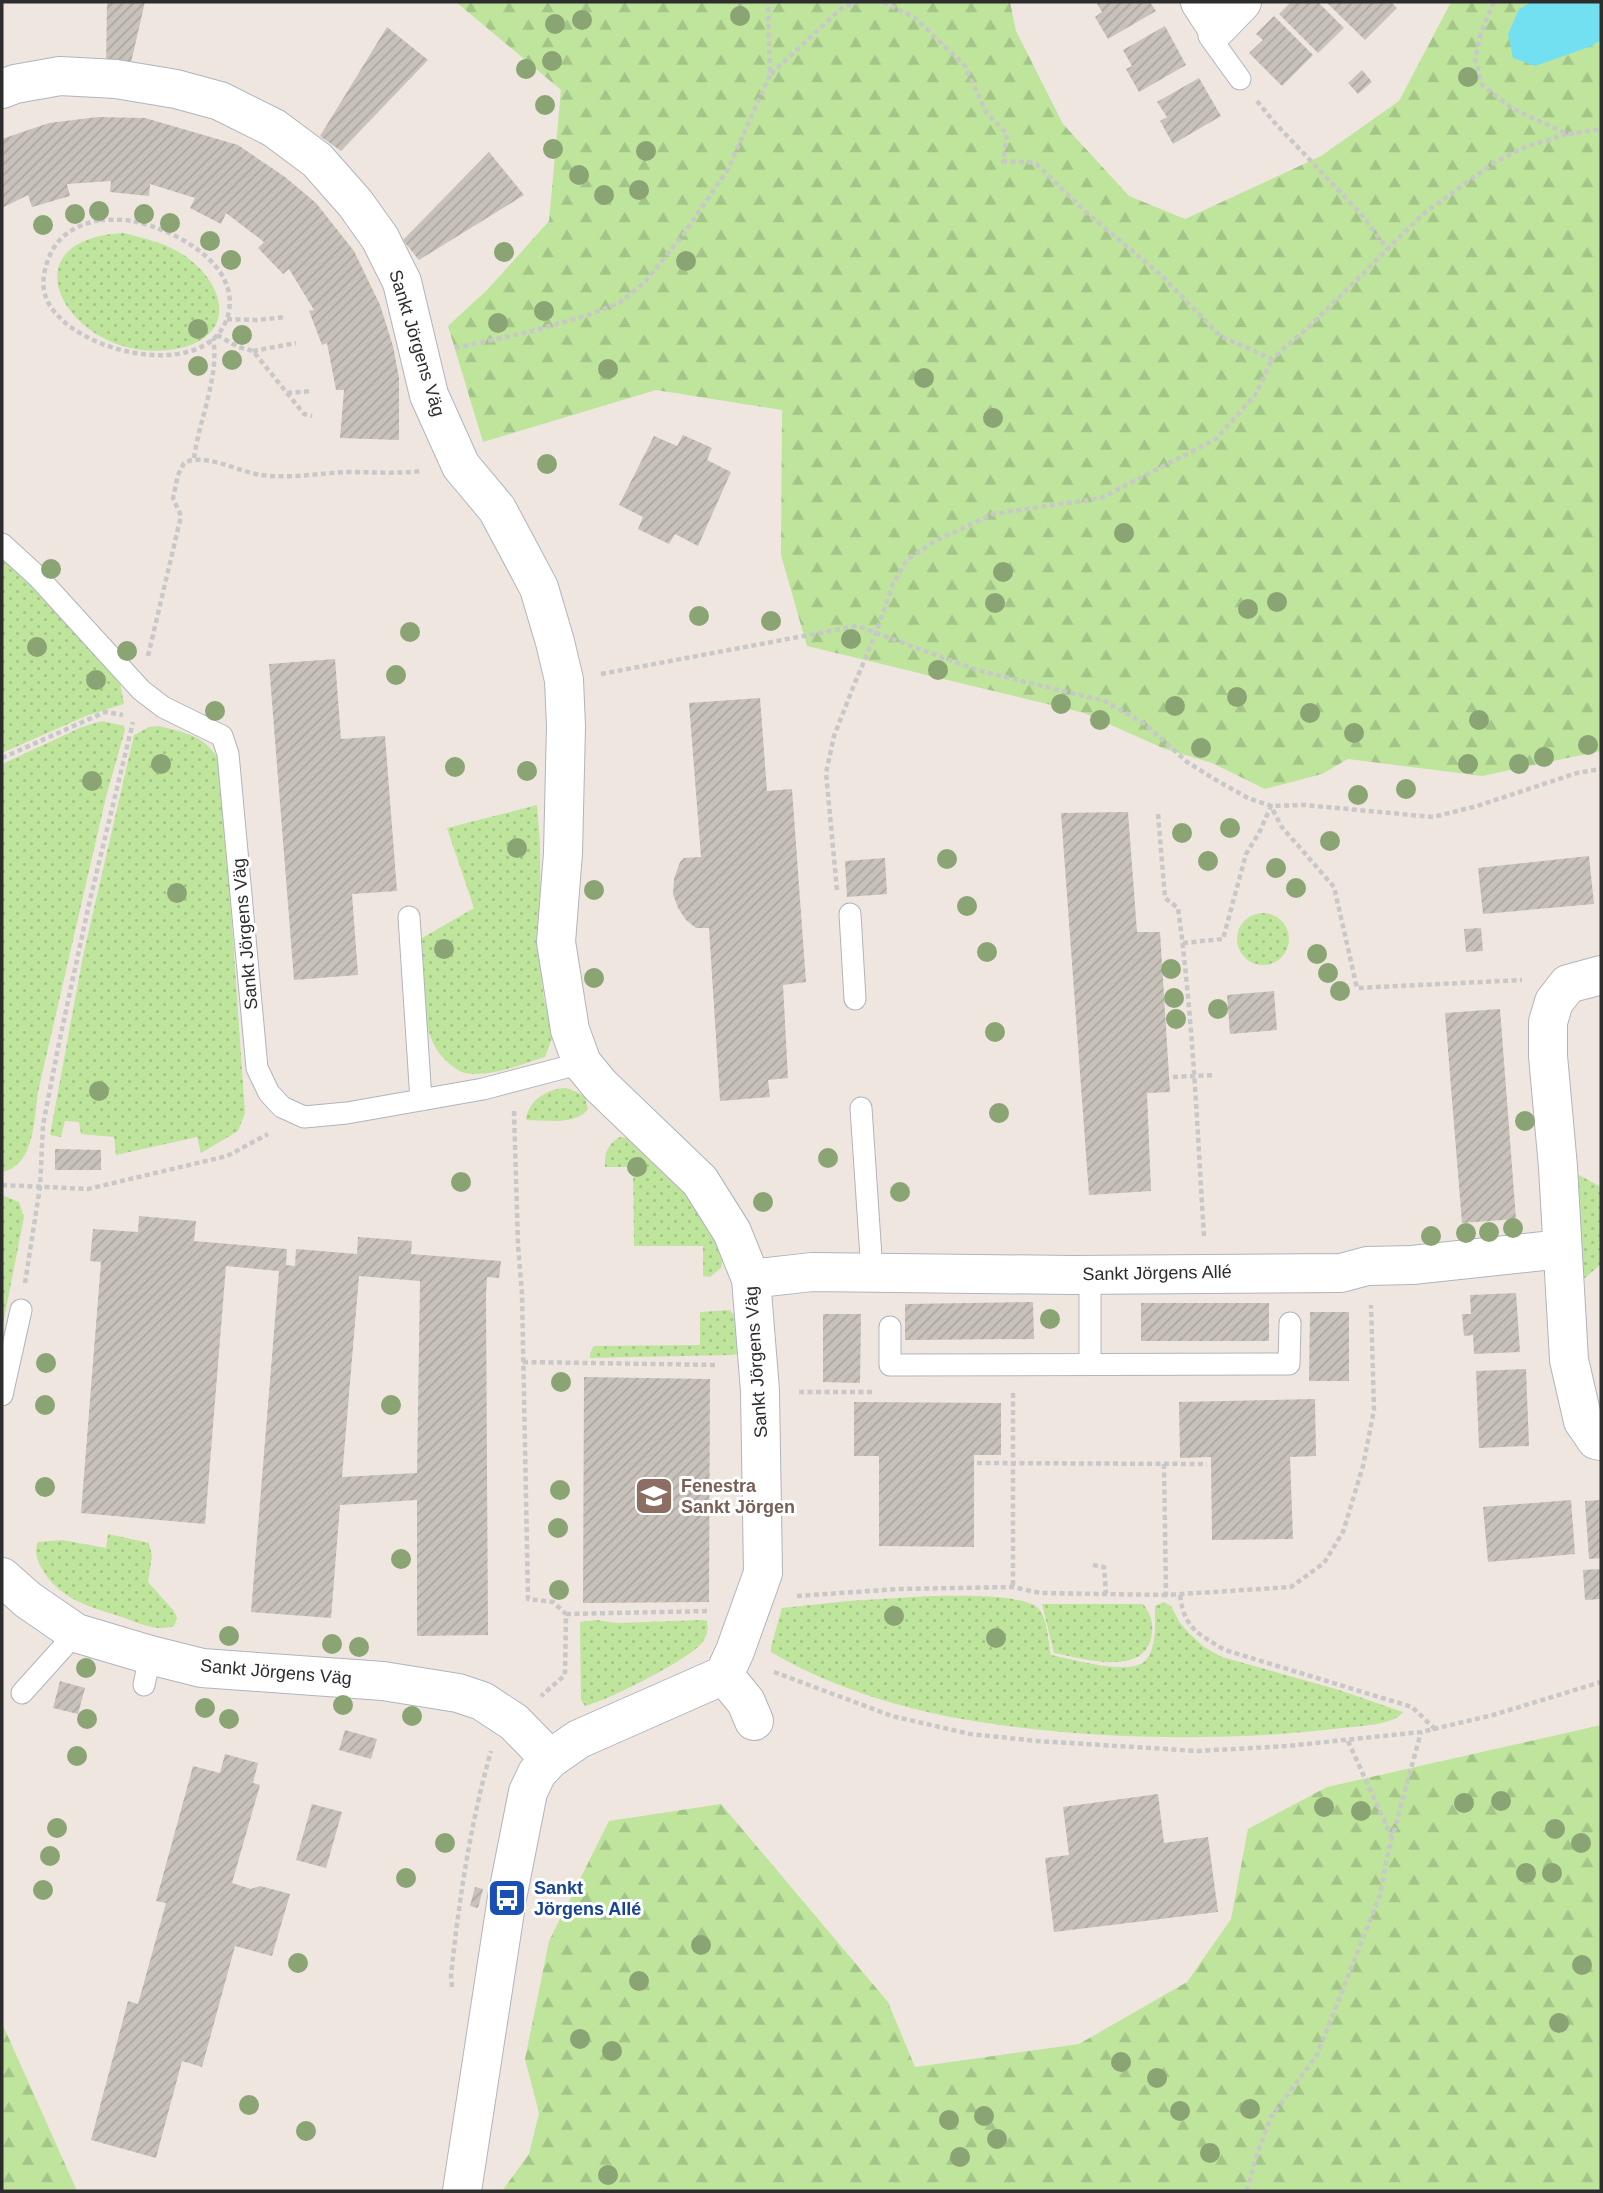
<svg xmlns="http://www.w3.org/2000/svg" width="1603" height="2193" font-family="Arial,sans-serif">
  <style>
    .green { fill: url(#green-dots) }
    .forest { fill: url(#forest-firs) }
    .water { fill: #73e0f1 }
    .building { fill: url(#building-hatch); fill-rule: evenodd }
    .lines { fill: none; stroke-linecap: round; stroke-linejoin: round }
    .lane-casing { stroke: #b0b4bd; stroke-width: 23 }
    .street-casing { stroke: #b0b4bd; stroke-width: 40 }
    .path { stroke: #c8c8c8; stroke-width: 4.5; stroke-dasharray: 5 3.5; stroke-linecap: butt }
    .lane { stroke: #fff; stroke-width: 21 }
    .street { stroke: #fff; stroke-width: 38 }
    .tree { fill: #8aa473 }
    .labels { text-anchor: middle; stroke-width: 6; stroke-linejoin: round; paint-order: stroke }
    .street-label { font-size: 18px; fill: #2d2d2d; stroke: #fff }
    .education-label { font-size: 18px; font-weight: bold; fill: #785e54; stroke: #fff; text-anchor: start }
    .transit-label { font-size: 18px; font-weight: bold; fill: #164399; stroke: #fff; text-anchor: start }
  </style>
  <defs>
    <pattern id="green-dots" width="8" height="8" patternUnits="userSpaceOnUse" patternTransform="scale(1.75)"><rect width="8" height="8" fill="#bfe59d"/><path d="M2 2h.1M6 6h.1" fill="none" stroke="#a4c588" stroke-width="1.8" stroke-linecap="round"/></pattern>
    <pattern id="forest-firs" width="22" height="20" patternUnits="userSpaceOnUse" patternTransform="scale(1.75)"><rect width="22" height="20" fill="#bfe59d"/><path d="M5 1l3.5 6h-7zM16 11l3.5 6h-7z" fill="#a4c588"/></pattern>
    <pattern id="building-hatch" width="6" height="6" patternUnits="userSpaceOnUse" patternTransform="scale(1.75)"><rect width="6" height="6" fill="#c8c2bb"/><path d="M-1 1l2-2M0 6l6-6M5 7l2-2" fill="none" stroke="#aca7a1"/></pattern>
  </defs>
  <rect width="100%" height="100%" fill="#efe6e0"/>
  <path class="green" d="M124 233C146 239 170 244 188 258 234 294 231 343 168 350 69 361 0 239 124 233Z
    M2 554 120 683 124 704 86 716 2 753Z
    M102 721 124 726 125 730 106 797 38 1092C34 1118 35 1166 2 1172V764L82 727Z
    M159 726C187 733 207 736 221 764L245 1113 238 1131 201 1153 197 1137 116 1155 114 1137 81 1134 79 1122 65 1121 61 1137 50 1135 83 956 134 735 149 727Z
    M537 805 540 843 541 971 544 999 554 1033 545 1057C521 1064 491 1078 465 1073 460 1072 455 1068 451 1065 415 1038 424 978 422 938L474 908 447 828Z
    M1237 939a26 26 0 1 1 52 0a26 26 0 1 1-52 0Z
    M566 1088 577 1092 585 1097 588 1109C576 1126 544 1120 526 1120 528 1100 547 1089 566 1088Z
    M620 1137 636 1139 695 1202 724 1257 721 1268 710 1277 703 1276V1246H634L633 1167H605C604 1154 608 1143 620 1137Z
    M1579 1175 1601 1187V1264L1585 1278 1581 1277 1575 1176Z
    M2 1195 19 1202 24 1217 2 1329Z
    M729 1310 735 1315 741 1353 733 1355 590 1358V1353L594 1346 700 1345V1312Z
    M108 1534 149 1543 152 1556 148 1582 174 1611 177 1618 174 1626C156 1632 139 1623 122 1617 90 1607 58 1599 41 1567 37 1559 34 1551 38 1542L62 1540 106 1548Z
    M930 1596C953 1596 1022 1593 1038 1608 1048 1618 1048 1642 1051 1655 1071 1659 1132 1677 1146 1660 1157 1646 1155 1623 1155 1606L1164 1602 1171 1606 1180 1623 1191 1635 1204 1647 1222 1657 1339 1690 1403 1712C1395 1725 1358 1726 1343 1728 1219 1743 1079 1740 956 1718 896 1707 824 1684 771 1652V1647L782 1608 848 1601Z
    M1042 1604H1143C1152 1615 1154 1625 1151 1639 1141 1677 1081 1658 1054 1653Z
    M596 1620 617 1623 703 1620 707 1621C709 1631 706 1639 699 1646 681 1663 609 1700 585 1706L581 1700 580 1622Z"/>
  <path class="forest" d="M456 2H1010L1016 31 1063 124 1129 196 1185 219 1321 156 1399 101 1450 4 1449 2H1532L1519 10 1592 46 1601 40V751L1482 776 1348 759 1322 774 1265 789 1212 763 1165 749 1084 713 807 646 781 555 782 410 656 390 483 442 448 326 488 289 549 221 561 90Z
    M1601 1725V2191H502L529 2154 539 2113 525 2059 549 1941 609 1821 721 1804 888 2002 915 2067 1079 2044 1187 1982 1231 1919 1248 1829 1327 1787Z
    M2 2023 77 2191H2Z"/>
  <path class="water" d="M1532 2H1601V40L1592 46 1535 66 1513 58 1508 34 1519 9Z"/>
  <path class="building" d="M107 2H145L129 71 106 69Z
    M1096 2H1150L1156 11 1108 39 1095 17 1102 12Z
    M1291 2H1318L1344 28 1318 53 1279 14Z
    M1326 2H1391L1397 8 1365 40Z
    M1274 16 1313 55 1282 86 1249 53 1263 40 1256 34Z
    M1165 26 1186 65 1139 92 1126 69 1132 66 1123 50Z
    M387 27 428 60 341 151 320 136Z
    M1362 70 1372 82 1358 94 1348 83Z
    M1199 78 1221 116 1173 144 1160 121 1167 117 1157 102Z
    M98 117 145 118 238 145 285 177 316 203 354 251 380 305 393 346 399 378V440L340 438 344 390H336L327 343 322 345 309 311 314 310 289 269 283 274 258 248 264 242 226 213 221 224 190 208 195 198 150 184 149 196 110 192 111 181 67 184 70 196 32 207 28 195 2 208V139L49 123Z
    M489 152 524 195 419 260 403 240Z
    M683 435 712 448 707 460 731 472 698 546 675 534 669 544 638 529 643 517 619 505 654 436 677 446Z
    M335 659 341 739 385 736 397 891 352 894 358 975 294 980 269 664Z
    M760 698 767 791 792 789 806 982 783 985 788 1078 768 1080 770 1097 720 1101 709 928H696L686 920 678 908 673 894 674 879 680 862 684 858 701 857 689 703Z
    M1128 812 1137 932H1160L1170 1092 1147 1093 1151 1191 1089 1195 1061 813Z
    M1589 856 1594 904 1483 914 1478 868Z
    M885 858 887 894 847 897 845 861Z
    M1481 928 1483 951 1466 952 1464 929Z
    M1274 991 1277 1030 1230 1034 1227 995Z
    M1500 1009 1516 1219 1462 1223 1445 1013Z
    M55 1149 101 1150V1170H55Z
    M139 1216 196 1221 194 1241 287 1249 286 1265 295 1266 296 1249 357 1254 358 1237 412 1241 411 1254 501 1261 499 1278 487 1277 486 1296 488 1635 417 1636V1500L340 1505 331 1618 251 1612 279 1271 226 1266 205 1524 81 1513 101 1262 90 1261 93 1229 138 1232ZM359 1276 420 1281 417 1473 342 1477Z
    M1516 1293 1520 1352 1474 1354 1473 1335 1464 1336 1462 1314H1471L1470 1295Z
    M1033 1302 1034 1339 905 1340V1304Z
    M1141 1303H1269V1341H1141Z
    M1310 1312H1349V1381H1309Z
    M823 1314H861L860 1383 823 1382Z
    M1526 1369 1529 1446 1479 1448 1476 1371Z
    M584 1377 710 1379 709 1602 583 1603Z
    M1315 1399 1316 1456 1290 1457 1293 1539 1212 1540 1211 1457 1180 1458 1179 1402Z
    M854 1402 1001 1403V1455H974V1547L879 1546V1456H854Z
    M1571 1500 1575 1554 1488 1562 1483 1507Z
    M1601 1500V1558L1589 1559 1585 1501Z
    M1601 1569V1599L1585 1600 1583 1570Z
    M60 1681 85 1688 78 1714 53 1708Z
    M345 1730 377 1739 371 1759 339 1750Z
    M225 1754 258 1763 253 1783 260 1785 232 1883 251 1889 260 1886 290 1894 272 1956 235 1946 202 2067 182 2061 156 2158 91 2140 128 2001 138 2004 166 1903 156 1901 193 1766 220 1773Z
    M1158 1794 1164 1843 1208 1837 1218 1912 1054 1932 1045 1858 1069 1855 1063 1807Z
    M312 1804 342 1812 326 1868 296 1860Z
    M475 1887 483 1889 478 1908 470 1906Z"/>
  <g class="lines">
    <g class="lane-casing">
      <path id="lane" d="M1217 28 1209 36 1240 79
        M2 544 38 577 141 690 163 707 222 736 228 754 257 1068 269 1093 282 1107 304 1117 347 1113 483 1089 582 1063
        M850 914 855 999
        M409 917 421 1100
        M861 1108 872 1272
        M1090 1274V1364
        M890 1327V1365L1289 1364 1290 1323
        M2 1395 21 1310
        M144 1685 150 1655
        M22 1693 76 1633"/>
    </g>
    <g class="street-casing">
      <path id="street" d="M1200 2 1217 28 1242 2
        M2 89 15 84 60 76 116 79 176 89 220 101 274 128 317 160 355 203 380 238 402 282 429 395 461 466 497 509 521 554 539 588 555 642 564 680 566 726 563 853 556 942 570 1030 582 1063 600 1085 700 1181 732 1232 751 1279 760 1391 763 1573 735 1651 724 1675 579 1739 550 1759 537 1773 528 1792 507 1898 462 2191
        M1601 975 1568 984 1554 1002 1548 1022V1056L1558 1167 1569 1360 1583 1421 1596 1440 1601 1441
        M751 1279 812 1272 1072 1275 1341 1273 1367 1266 1412 1265 1562 1249
        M2 1577 28 1600 76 1633 150 1655 202 1668 383 1681 458 1693 482 1701 514 1722 550 1759
        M724 1675 746 1702 754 1721"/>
    </g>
    <path class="path" d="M883 2 914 17 965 66 986 112 1007 134 1003 161 1035 163 1089 215 1160 274 1220 336 1272 359 1311 325 1423 214 1492 164 1527 146 1568 134
      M1494 2 1481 32 1475 59 1482 85 1513 109 1568 134 1601 129
      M771 74 843 7 860 2
      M1257 101 1274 122 1361 214 1388 250
      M100 220C111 220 122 219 132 221 175 229 247 267 226 321 201 385 57 350 44 291 42 279 45 266 50 255 59 234 79 224 100 220Z
      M227 319 257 320 285 317
      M217 335 238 347 253 351 304 414 312 416
      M455 348 529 332 589 315 619 303 644 283 683 235 728 169 770 75 768 2
      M253 351 296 343
      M287 393 312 391
      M194 458C199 420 220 375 213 338
      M148 656 181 516 173 498 178 475 184 463C204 452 239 472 261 475 290 479 319 473 347 472 373 472 397 474 422 471
      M601 674 857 626 977 670 1105 701 1145 724 1187 762 1221 783 1248 798 1271 806 1305 805 1433 817 1477 806 1577 773 1601 769
      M2 758 105 712 123 715
      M1158 814 1165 898 1178 908C1193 1017 1197 1127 1204 1236
      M837 890 826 773 834 736 854 685 876 633 893 584 907 560 935 541 993 514 1101 498 1216 439 1256 394 1272 359
      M1183 943 1223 939 1246 854 1259 833 1271 806 1281 826 1334 887 1357 988 1522 980
      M1173 1077 1215 1075
      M514 1111 518 1245 522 1294 528 1599 553 1602 566 1614 565 1675 541 1696
      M2 1185 88 1189 227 1156 268 1134
      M25 1283 40 1187 43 1125 59 1043 89 904 133 722
      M523 1362 718 1365
      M799 1392H875
      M1013 1393V1587
      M977 1463 1207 1464
      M1164 1464 1166 1595 1291 1587 1324 1563 1343 1532 1363 1466 1374 1410 1371 1305
      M1093 1565 1104 1567 1106 1594
      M1180 1595C1184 1628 1198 1634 1225 1650L1412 1707 1435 1729
      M797 1596 899 1589 1013 1587 1040 1593 1166 1595
      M566 1614 709 1611
      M774 1672 892 1716 970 1734 1037 1741 1198 1751 1287 1746 1421 1732 1493 1715 1601 1682
      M1348 1741 1392 1838
      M452 1987 451 1976C459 1900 470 1825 491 1751
      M1247 2191 1255 2160 1271 2117 1317 2055 1380 1895 1387 1857 1421 1732"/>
    <use href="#lane" class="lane"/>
    <use href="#street" class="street"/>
  </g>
  <g class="tree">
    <circle cx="740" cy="16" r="10"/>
    <circle cx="582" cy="20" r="10"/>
    <circle cx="555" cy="24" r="10"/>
    <circle cx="552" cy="61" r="10"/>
    <circle cx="526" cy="69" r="10"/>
    <circle cx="1468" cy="77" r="10"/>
    <circle cx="545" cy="105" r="10"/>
    <circle cx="553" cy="149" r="10"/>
    <circle cx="646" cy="151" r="10"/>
    <circle cx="579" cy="175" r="10"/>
    <circle cx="639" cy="190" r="10"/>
    <circle cx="604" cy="195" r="10"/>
    <circle cx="99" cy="211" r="10"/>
    <circle cx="75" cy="214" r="10"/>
    <circle cx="144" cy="214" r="10"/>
    <circle cx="170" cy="223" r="10"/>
    <circle cx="43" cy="225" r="10"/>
    <circle cx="210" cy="241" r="10"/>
    <circle cx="504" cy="252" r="10"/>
    <circle cx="231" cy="260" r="10"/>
    <circle cx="686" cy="261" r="10"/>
    <circle cx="544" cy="311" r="10"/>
    <circle cx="498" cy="323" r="10"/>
    <circle cx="198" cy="329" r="10"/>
    <circle cx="242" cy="335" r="10"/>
    <circle cx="232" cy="360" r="10"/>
    <circle cx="198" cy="366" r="10"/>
    <circle cx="608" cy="369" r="10"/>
    <circle cx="924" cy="378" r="10"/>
    <circle cx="993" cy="418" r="10"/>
    <circle cx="547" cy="464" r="10"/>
    <circle cx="1124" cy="533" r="10"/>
    <circle cx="51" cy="569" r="10"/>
    <circle cx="1003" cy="572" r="10"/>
    <circle cx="1277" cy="602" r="10"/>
    <circle cx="995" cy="603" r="10"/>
    <circle cx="1248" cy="609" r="10"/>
    <circle cx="699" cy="616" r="10"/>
    <circle cx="771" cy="621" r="10"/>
    <circle cx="410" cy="632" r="10"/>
    <circle cx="851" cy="639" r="10"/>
    <circle cx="37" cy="647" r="10"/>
    <circle cx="127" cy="651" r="10"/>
    <circle cx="938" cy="670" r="10"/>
    <circle cx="396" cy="675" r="10"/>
    <circle cx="96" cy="680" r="10"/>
    <circle cx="1237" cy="697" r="10"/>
    <circle cx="1061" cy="704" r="10"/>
    <circle cx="1175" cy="706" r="10"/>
    <circle cx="215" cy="711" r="10"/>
    <circle cx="1310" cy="713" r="10"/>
    <circle cx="1100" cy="720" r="10"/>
    <circle cx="1479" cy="720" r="10"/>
    <circle cx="1354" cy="733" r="10"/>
    <circle cx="1588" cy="745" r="10"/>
    <circle cx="1201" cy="748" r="10"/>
    <circle cx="1544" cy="757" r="10"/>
    <circle cx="161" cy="764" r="10"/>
    <circle cx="1468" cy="764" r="10"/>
    <circle cx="1519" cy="764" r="10"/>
    <circle cx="455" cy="767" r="10"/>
    <circle cx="527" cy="771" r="10"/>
    <circle cx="92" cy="781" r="10"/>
    <circle cx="1406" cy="789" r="10"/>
    <circle cx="1358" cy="795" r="10"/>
    <circle cx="1230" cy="828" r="10"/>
    <circle cx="1182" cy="833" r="10"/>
    <circle cx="1330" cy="841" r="10"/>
    <circle cx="517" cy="848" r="10"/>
    <circle cx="947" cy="859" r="10"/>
    <circle cx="1208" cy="861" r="10"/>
    <circle cx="1276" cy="868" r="10"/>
    <circle cx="1296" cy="888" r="10"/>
    <circle cx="594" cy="890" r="10"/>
    <circle cx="177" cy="893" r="10"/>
    <circle cx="967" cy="906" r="10"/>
    <circle cx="444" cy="949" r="10"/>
    <circle cx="987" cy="952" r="10"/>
    <circle cx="1317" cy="954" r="10"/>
    <circle cx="1171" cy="969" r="10"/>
    <circle cx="1328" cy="973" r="10"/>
    <circle cx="594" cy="978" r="10"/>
    <circle cx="1340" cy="991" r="10"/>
    <circle cx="1174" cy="998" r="10"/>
    <circle cx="1218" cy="1009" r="10"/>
    <circle cx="1176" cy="1019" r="10"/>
    <circle cx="995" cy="1032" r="10"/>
    <circle cx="99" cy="1091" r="10"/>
    <circle cx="999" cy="1113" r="10"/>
    <circle cx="1525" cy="1121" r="10"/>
    <circle cx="828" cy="1158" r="10"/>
    <circle cx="637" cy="1167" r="10"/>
    <circle cx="461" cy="1182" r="10"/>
    <circle cx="900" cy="1192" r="10"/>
    <circle cx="763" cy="1202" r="10"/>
    <circle cx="1513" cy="1228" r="10"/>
    <circle cx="1489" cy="1232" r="10"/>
    <circle cx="1466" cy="1233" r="10"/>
    <circle cx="1431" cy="1236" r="10"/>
    <circle cx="1050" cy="1319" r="10"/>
    <circle cx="46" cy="1363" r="10"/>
    <circle cx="561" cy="1382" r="10"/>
    <circle cx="45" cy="1405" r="10"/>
    <circle cx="391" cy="1405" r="10"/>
    <circle cx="45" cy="1487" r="10"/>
    <circle cx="560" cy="1490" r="10"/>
    <circle cx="558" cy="1528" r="10"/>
    <circle cx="401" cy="1559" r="10"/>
    <circle cx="559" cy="1590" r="10"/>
    <circle cx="894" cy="1616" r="10"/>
    <circle cx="229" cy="1636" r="10"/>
    <circle cx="996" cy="1638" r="10"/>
    <circle cx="332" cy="1644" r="10"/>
    <circle cx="359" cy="1647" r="10"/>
    <circle cx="86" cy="1668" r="10"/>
    <circle cx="343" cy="1705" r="10"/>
    <circle cx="205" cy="1708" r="10"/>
    <circle cx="412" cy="1716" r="10"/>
    <circle cx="87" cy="1719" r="10"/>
    <circle cx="229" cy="1719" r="10"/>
    <circle cx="77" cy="1756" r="10"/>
    <circle cx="1501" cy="1801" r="10"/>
    <circle cx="1464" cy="1803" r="10"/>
    <circle cx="1324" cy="1807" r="10"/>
    <circle cx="1361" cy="1811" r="10"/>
    <circle cx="57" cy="1828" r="10"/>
    <circle cx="1555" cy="1829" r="10"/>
    <circle cx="445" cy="1843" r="10"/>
    <circle cx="1581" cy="1843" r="10"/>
    <circle cx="50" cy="1856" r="10"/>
    <circle cx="1526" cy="1873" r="10"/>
    <circle cx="1552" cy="1873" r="10"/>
    <circle cx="406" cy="1878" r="10"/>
    <circle cx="43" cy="1890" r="10"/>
    <circle cx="701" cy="1945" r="10"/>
    <circle cx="298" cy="1963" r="10"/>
    <circle cx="1582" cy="1965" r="10"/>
    <circle cx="639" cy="1981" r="10"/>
    <circle cx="1559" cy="2023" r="10"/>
    <circle cx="580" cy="2039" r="10"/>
    <circle cx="612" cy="2051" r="10"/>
    <circle cx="1121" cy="2062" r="10"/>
    <circle cx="1157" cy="2078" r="10"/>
    <circle cx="249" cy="2105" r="10"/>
    <circle cx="1250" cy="2109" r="10"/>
    <circle cx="1180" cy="2111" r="10"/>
    <circle cx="984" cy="2116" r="10"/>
    <circle cx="949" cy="2120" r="10"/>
    <circle cx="306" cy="2131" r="10"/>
    <circle cx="997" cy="2139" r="10"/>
    <circle cx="1210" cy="2153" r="10"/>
    <circle cx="960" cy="2157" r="10"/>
    <circle cx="608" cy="2175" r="10"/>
  </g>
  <defs>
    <g id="school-square" transform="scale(2.0125)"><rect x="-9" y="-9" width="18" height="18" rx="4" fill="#8d6e63" stroke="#fff"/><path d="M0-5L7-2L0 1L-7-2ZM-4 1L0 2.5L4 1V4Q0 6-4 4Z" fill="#fff"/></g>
    <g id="bus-square" transform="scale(2.0125)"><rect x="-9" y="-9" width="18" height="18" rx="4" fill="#1a4fb4" stroke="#fff"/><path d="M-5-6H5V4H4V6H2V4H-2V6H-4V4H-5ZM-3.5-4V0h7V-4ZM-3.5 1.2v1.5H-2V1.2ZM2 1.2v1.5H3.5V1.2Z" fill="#fff"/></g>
  </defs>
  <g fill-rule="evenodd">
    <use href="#school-square" x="654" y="1496"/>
    <use href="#bus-square" x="507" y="1898"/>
  </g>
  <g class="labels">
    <g class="street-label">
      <text transform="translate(417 343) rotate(73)" y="6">Sankt Jörgens Väg</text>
      <text transform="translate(245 934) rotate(-95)" y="6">Sankt Jörgens Väg</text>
      <text transform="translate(1157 1273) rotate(-1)" y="6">Sankt Jörgens Allé</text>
      <text transform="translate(756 1362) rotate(-94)" y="6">Sankt Jörgens Väg</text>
      <text transform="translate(276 1672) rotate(5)" y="6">Sankt Jörgens Väg</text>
    </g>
    <g class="education-label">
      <text x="681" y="1492">Fenestra<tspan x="681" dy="21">Sankt Jörgen</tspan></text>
    </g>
    <g class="transit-label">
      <text x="534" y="1894">Sankt<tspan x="534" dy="21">Jörgens Allé</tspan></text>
    </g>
  </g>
  <rect width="1603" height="2193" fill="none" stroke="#2d2d2d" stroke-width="7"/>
</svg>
